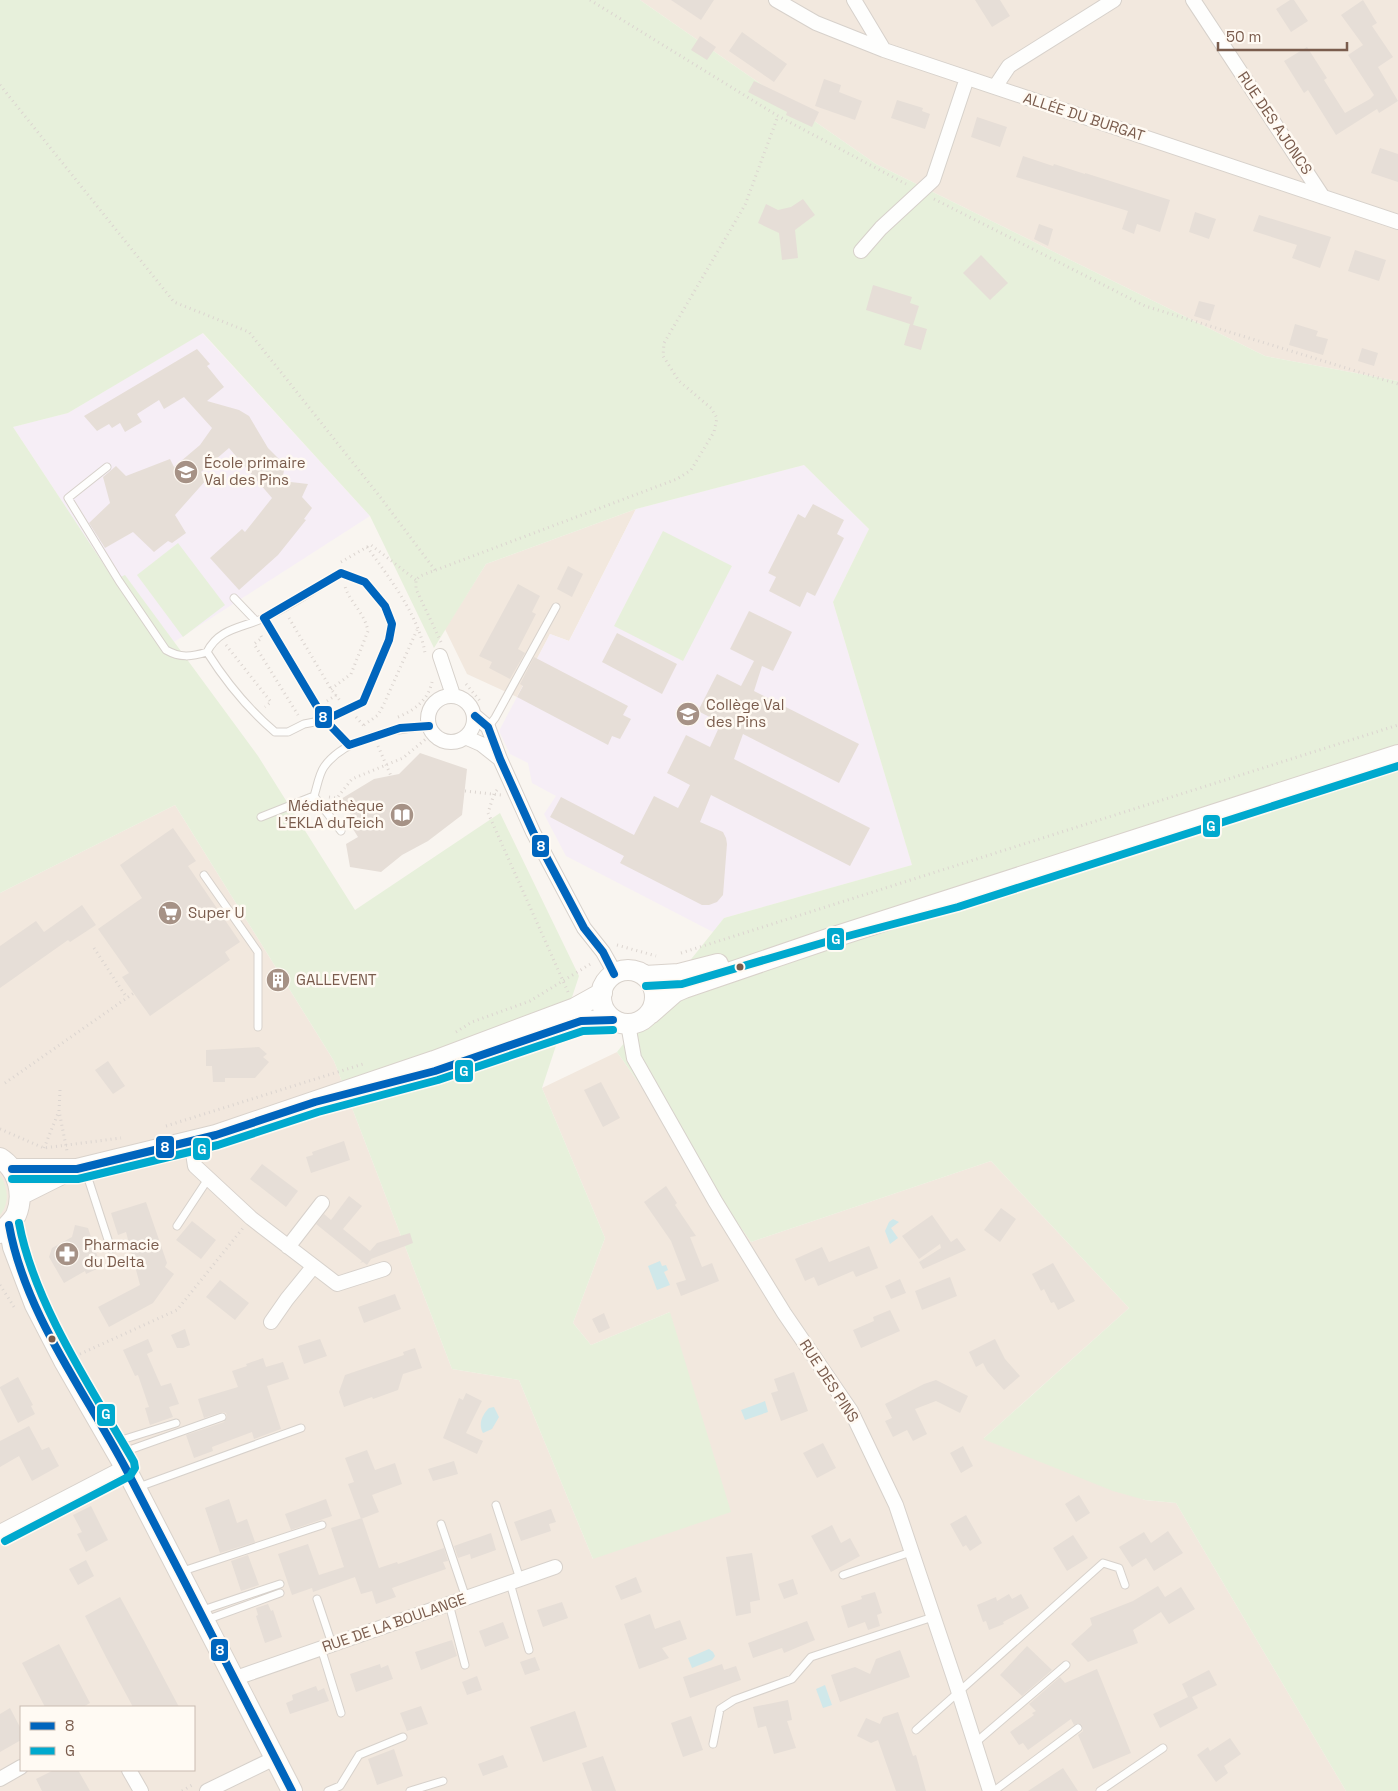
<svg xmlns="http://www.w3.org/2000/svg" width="1398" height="1791" font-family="'Space Grotesk',sans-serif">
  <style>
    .residential { fill: #f2e8de; fill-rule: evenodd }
    .education { fill: #f6eef6 }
    .green { fill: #e7f0db }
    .water { fill: #d0e8ea }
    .building { fill: #e6ded7 }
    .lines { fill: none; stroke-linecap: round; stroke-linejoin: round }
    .lane-casing { stroke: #d7d1cb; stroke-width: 9 }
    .street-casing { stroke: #d7d1cb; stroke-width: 16 }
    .secondary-casing { stroke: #d9d2cb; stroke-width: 22 }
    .path { stroke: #dcd5d0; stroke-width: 3; stroke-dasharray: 1 4; stroke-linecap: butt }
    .lane { stroke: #fefefd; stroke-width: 7 }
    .street { stroke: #fefefd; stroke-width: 14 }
    .secondary { stroke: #fefefd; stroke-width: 20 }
    .bus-1-casing { stroke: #fffaf3; stroke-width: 11 }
    .bus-2-casing { stroke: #fffaf3; stroke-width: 11 }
    .bus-1 { stroke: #0065bd; stroke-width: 8 }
    .bus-2 { stroke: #00a9ce; stroke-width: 8 }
    .bus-dot { fill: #7a5c4d; stroke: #fffaf3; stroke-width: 2 }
    .labels { text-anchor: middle; stroke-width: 5; stroke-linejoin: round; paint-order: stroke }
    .street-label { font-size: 15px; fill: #7a5c4d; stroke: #fffaf3 }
    .poi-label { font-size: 15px; fill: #7a5c4d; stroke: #fffaf3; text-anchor: start }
    .line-badge { stroke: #fffaf3; stroke-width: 2 }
    .badge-label { font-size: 14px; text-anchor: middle; font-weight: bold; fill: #fff }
  </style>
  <rect width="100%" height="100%" fill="#f9f5f0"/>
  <path class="residential" d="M640 0H1398V381L1265 356 876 164Z
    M636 509 569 641 550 634 517 697 467 674 445 629 486 564Z
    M175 805 334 1061 452 1369 519 1380 593 1559 670 1312 591 1345 573 1323 605 1238 542 1088 617 1052 751 1242 991 1161 1129 1308 984 1438 1145 1500 1176 1503 1346 1791H0V893ZM21 1707H194V1770H21Z"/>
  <path class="education" d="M202 333 370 516 174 642 125 576 114 580 13 427 68 413Z
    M804 465 869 529 833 602 912 865 724 918 713 932 566 856 544 814 556 796 532 783 528 763 510 754 499 731 550 634 569 641 636 509Z"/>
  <path class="green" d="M0 0H640L876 164 1265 356 1398 381V1791H1346L1176 1503 1145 1500 1113 1491 983 1439 1129 1308 991 1161 751 1242 617 1052 724 918 912 865 833 602 869 529 804 465 636 509 486 564 434 648 370 516 203 333 68 413 13 427 114 580 125 575 258 756 355 910 500 813 579 976 542 1088 605 1238 573 1323 591 1345 670 1312 731 1512 593 1559 519 1380 452 1369 334 1061 175 805 0 893Z
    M663 531 732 566 683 661 614 626Z
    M178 543 225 605 183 637 137 575Z
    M0 1175C8 1187 10 1203 0 1215Z"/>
  <path class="water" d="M893 1219 899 1222 891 1228 898 1238 890 1244 885 1231 889 1222Z
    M660 1261 662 1266 666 1265 668 1270 664 1272 670 1285 657 1290 648 1266Z
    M765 1401 768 1412 745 1420 741 1410Z
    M494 1407 499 1417 492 1429 483 1433C478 1424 482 1415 489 1408Z
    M709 1649 713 1652 715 1656 712 1660 692 1668 688 1658Z
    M825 1685 832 1705 823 1708 816 1689Z"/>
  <path class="building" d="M671 0H714L701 20Z
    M975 0H1000L1010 16 992 27Z
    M1290 0H1294L1308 21 1291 32 1276 9Z
    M1363 0 1377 23 1372 26 1393 57 1378 67 1398 101 1379 113 1377 109 1336 135 1308 90 1304 93 1284 61 1307 47 1327 78 1324 80 1345 113 1370 99 1374 95 1348 55 1363 45 1341 15Z
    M742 32 787 64 774 82 729 51Z
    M700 36 716 47 707 60 691 50Z
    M824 79 841 85 839 92 862 101 855 120 815 106Z
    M754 81 819 112 812 127 786 115 787 112 748 92Z
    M897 100 923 108 922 111 930 114 925 129 891 118Z
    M977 117 1007 127 1000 147 971 137Z
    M1380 148 1398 154V182L1371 173Z
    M1023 156 1053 166 1054 164 1085 174V173L1170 200 1160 232 1137 224 1134 234 1122 229 1128 211 1016 177Z
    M803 199 815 215 795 230 798 258 782 260 779 233 758 223 766 204 778 210 791 207Z
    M1195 212 1216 219 1209 239 1189 232Z
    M1259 215 1331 237 1320 268 1292 258 1297 245 1253 231Z
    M1039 224 1053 229 1048 246 1034 239Z
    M1355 250 1386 260 1379 281 1348 271Z
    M981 255 1008 283 990 300 963 273Z
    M873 285 912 297 910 303 919 306 913 325 866 310Z
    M1199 301 1215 305 1210 321 1194 316Z
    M910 324 927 329 921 350 904 345Z
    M1295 324 1318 331 1316 336 1328 339 1323 355 1289 345Z
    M1362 348 1378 353 1374 366 1358 361Z
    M197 349 210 364 207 366 224 387 207 401 239 410 249 416 268 448 285 465 282 481 308 484 302 497 312 508 304 519 306 520 278 555 239 590 210 558 242 529 245 532 272 498 229 448 201 472 207 479 175 515 186 533 172 543 168 541 154 552 133 532 105 548 89 523 110 503 103 477 116 466 126 476 170 459 174 467 200 445 212 428 184 397 164 409 159 400 137 414 142 422 125 432 120 423 112 428 109 424 97 431 84 416Z
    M813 504 844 520 837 534 844 538 815 596 807 592 800 607 769 591 776 577 768 573 798 514 805 518Z
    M568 566 583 574 572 597 557 589Z
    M518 584 540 596 532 612 536 614 518 649 525 653 510 679 489 668 492 662 479 656Z
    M749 611 792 632 773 671 762 666 754 691 859 744 839 783 743 734 734 759 870 828 850 866 711 795 700 822 723 832 726 838 727 844 723 895 717 902 709 905H702L620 863 624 856 550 817 561 797 634 835 654 796 678 808 690 785 667 773 686 735 710 747 721 723 698 711 717 674 741 686 754 661 730 649Z
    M617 633 677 664 662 694 602 662Z
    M534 657 628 706 623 715 631 719 620 739 612 736 608 745 517 697 523 686 520 684Z
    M420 753 467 769 462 815 428 841 402 855 381 872 350 867 346 844 358 837 348 821 353 818 341 799 374 779 399 774Z
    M173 828 196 861 188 866 240 942 225 952 230 960 150 1016 122 977 129 973 98 929 142 898 120 865Z
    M82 905 96 925 70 942 68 940 0 988V946L36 921 44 932Z
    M259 1047 267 1054 263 1057 269 1062 255 1078H225V1082H213L212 1066H206V1050Z
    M108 1061 125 1086 113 1094 95 1070Z
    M601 1082 620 1118 603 1127 584 1090Z
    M344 1141 350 1160 311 1173 306 1157 313 1155 312 1152Z
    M262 1164 298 1191 286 1207 250 1179Z
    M666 1186 677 1203 675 1205 696 1236 690 1237 702 1267 712 1263 719 1281 681 1296 676 1283 686 1280 671 1241 644 1202Z
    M349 1196 362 1206 343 1229 370 1251 377 1243 410 1233 413 1243 371 1259 367 1265 363 1262 360 1263 362 1261 316 1224 324 1214 331 1220Z
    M146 1202 167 1263 165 1267 174 1274 153 1303 109 1327 98 1307 140 1285 126 1232 118 1235 111 1213Z
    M1001 1208 1016 1219 1000 1242 984 1230Z
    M932 1215 951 1242 957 1238 966 1250 923 1269 919 1262 941 1248 940 1244 919 1259 902 1236Z
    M192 1221 216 1240 201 1259 176 1240Z
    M75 1225 88 1228 101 1267 86 1274 85 1271 64 1283 49 1257 52 1248 72 1237Z
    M869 1246 878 1268 856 1277 853 1271 818 1286 814 1277 805 1281 795 1259 822 1247 829 1262Z
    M1053 1263 1075 1301 1058 1310 1054 1302 1051 1303 1044 1289 1041 1291 1032 1274Z
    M950 1277 957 1296 922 1310 915 1291Z
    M900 1279 906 1293 891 1299 885 1286Z
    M220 1280 249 1303 235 1320 206 1297Z
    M395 1294 401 1309 364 1323 358 1307Z
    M890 1310 900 1331 861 1348 853 1330 874 1321 873 1317Z
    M604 1313 610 1328 599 1333 592 1319Z
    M185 1329 190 1345 183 1348H177L171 1335Z
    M148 1339 153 1351 147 1354 161 1386 171 1383 179 1404 169 1407 173 1417 150 1425 145 1408 149 1407 138 1375 135 1376 123 1350Z
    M320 1339 327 1356 304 1364 298 1346Z
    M995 1339 1005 1359 1020 1376 1004 1390 987 1371 983 1363 976 1367 969 1352Z
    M415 1348 422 1368 403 1374 398 1390 373 1399 372 1397 344 1407 339 1392 345 1375 404 1355 403 1352Z
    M263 1358 266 1367 283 1362 289 1379 267 1386 281 1429 254 1439 252 1432 212 1447 213 1451 194 1458 186 1435 224 1422 227 1417 226 1413 222 1412 204 1418 198 1399 238 1387 232 1371 247 1366 246 1364Z
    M794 1372 808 1411 781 1421 771 1393 778 1391 774 1379Z
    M18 1377 33 1405 31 1406 35 1414 18 1423 0 1388V1387Z
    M936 1380 968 1396 960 1413 936 1401 915 1409 927 1434 913 1441 907 1430 893 1437 885 1421 892 1418 885 1404 924 1384Z
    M466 1393 482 1401 466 1433 483 1441 477 1454 443 1438 459 1398 463 1400Z
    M29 1426 42 1450 49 1447 59 1466 32 1481 19 1456 0 1467V1441Z
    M823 1443 836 1468 817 1478 803 1453Z
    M963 1446 973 1466 961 1473 950 1453Z
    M367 1450 375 1470 395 1463 402 1484 372 1495 379 1512 361 1519 348 1484 354 1482 345 1458Z
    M454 1461 458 1474 433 1481 428 1469Z
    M1079 1495 1090 1513 1076 1522 1065 1504Z
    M229 1499 237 1523 247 1519 255 1542 220 1553 205 1508Z
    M326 1499 332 1516 291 1530 285 1514Z
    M91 1506 108 1540 86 1552 77 1534 82 1532 73 1515Z
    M551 1509 556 1522 549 1524 551 1531 521 1541 514 1522Z
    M966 1515 982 1543 970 1551 966 1545 963 1547 950 1524Z
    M362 1518 379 1568 397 1562 398 1564 444 1548 448 1561 443 1562 446 1569 392 1588 396 1597 376 1604 372 1591 361 1594 355 1577 313 1592 312 1588 292 1595 278 1554 308 1544 319 1575 344 1567 331 1528Z
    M832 1525 841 1543 850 1538 860 1556 831 1572 811 1536Z
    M1168 1531 1183 1553 1154 1571 1146 1558 1132 1567 1119 1547 1144 1532 1151 1543Z
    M491 1533 496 1550 471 1559 470 1554 458 1558 454 1546Z
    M1073 1535 1088 1558 1067 1571 1053 1548Z
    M752 1553 760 1600 750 1602 751 1613 736 1616 726 1557Z
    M248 1555 259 1585 241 1591 231 1561Z
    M86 1560 94 1576 78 1585 69 1569Z
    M636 1577 642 1592 621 1600 615 1586Z
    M793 1579 798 1594 784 1599 778 1584Z
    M1158 1586 1165 1597 1181 1587 1195 1609 1169 1624 1161 1612 1133 1630 1138 1643 1088 1662 1071 1644 1092 1625 1090 1618 1133 1601Z
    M875 1592 882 1613 877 1615 880 1626 868 1630 865 1622 848 1628 841 1606 862 1599 861 1596Z
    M1009 1594 1012 1599 1021 1594 1029 1608 1003 1622 1004 1624 989 1630 986 1621 983 1622 977 1605 996 1597 997 1601Z
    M120 1597 143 1639 179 1707H133L107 1659 85 1616Z
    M562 1602 568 1618 543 1627 537 1610Z
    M268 1604 271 1611 273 1610 282 1637 265 1643 256 1616 258 1615 256 1608Z
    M650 1614 655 1629 680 1620 687 1639 662 1648 669 1658 639 1669 624 1624Z
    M807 1621 815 1640 784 1653 782 1648 753 1658 748 1643Z
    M503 1622 509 1638 485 1647 479 1631Z
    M452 1640 457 1656 421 1670 415 1652Z
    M59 1644 90 1703 83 1707H45L22 1663Z
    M1027 1646 1052 1670 1022 1696 1000 1675Z
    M900 1650 910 1677 840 1702 831 1675 855 1667 870 1674 876 1659Z
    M535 1657 540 1670 525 1675 520 1662Z
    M380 1664 381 1668 388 1665 393 1679 356 1692 350 1674Z
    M722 1664 724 1670 736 1666 741 1680 690 1698 683 1677Z
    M1097 1669 1131 1753 1093 1769 1078 1735 1083 1731 1082 1725 1078 1723 1074 1725 1071 1719 1028 1750 1023 1743 1019 1745 1010 1732 1034 1715 1032 1713 1036 1711 1029 1704 1060 1677 1065 1683Z
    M1209 1670 1217 1685 1192 1697 1198 1708 1160 1728 1153 1714 1188 1697 1182 1684Z
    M477 1676 482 1690 467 1695 462 1682Z
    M316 1686 318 1691 324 1688 329 1701 290 1714 286 1703 293 1700 292 1695Z
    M788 1700 792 1720 787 1721 796 1748 774 1754 766 1726 758 1728 753 1707Z
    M421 1706 428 1724 407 1731 400 1713Z
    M10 1708 21 1729V1740L0 1752V1714Z
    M575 1711 587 1747 543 1762 530 1727Z
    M898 1712 913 1756 916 1755 926 1791H896L878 1740 871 1743 857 1736 866 1718 880 1724 883 1717Z
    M691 1716 703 1750 683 1757 671 1723Z
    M1230 1738 1241 1754 1224 1766 1228 1773 1216 1782 1197 1755 1208 1747 1210 1751Z
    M394 1749 403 1776 377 1785 368 1759Z
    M503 1755 508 1767 483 1776 478 1764Z
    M603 1756 616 1791H592L582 1763Z
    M1063 1768 1078 1791H1028Z
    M54 1770H78L90 1791H42L36 1779Z"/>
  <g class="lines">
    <g class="lane-casing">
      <path id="lane" d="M107 467 68 498 119 581 166 650C180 658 191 657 207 652
        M341 573 365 582 385 606 392 624 389 640 363 702 325 720 304 724 288 732H275C248 709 226 682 207 652 219 628 242 628 264 618 291 606 316 588 341 573Z
        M234 598 256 621
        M264 618 325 720 349 745
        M488 727 495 718 556 607
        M261 817 314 796
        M341 831 314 796C317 787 319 774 324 767 345 737 395 729 429 726
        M204 875 258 952V1027
        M85 1169 111 1249
        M177 1226 208 1179
        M112 1443 176 1423
        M118 1454 222 1417
        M136 1488 301 1428
        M496 1505 520 1579
        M441 1524 466 1598
        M180 1572 322 1525
        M843 1575 911 1552
        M510 1583 529 1650
        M317 1599 332 1644
        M449 1604 465 1665
        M200 1611 280 1584
        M206 1620 280 1593
        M321 1648 341 1713
        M916 1730 1103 1563 1119 1568 1125 1585
        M975 1743 1066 1665
        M713 1744 720 1709 734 1700 792 1679 811 1657 933 1617
        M328 1791 340 1786 359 1755 403 1737
        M410 1791 443 1781
        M994 1791 1078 1728
        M1100 1791 1163 1748"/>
    </g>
    <g class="street-casing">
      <path id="street" d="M776 0 816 23 884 50 1398 222
        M854 0 884 50
        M1193 0 1323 197
        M995 87 1009 66 1114 0
        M861 251 881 228 933 180 967 78
        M440 656 453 695
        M428 719a23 23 0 1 1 46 0a23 23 0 1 1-46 0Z
        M475 716 488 727 500 759 533 832 584 928 603 952 612 968 614 974
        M465 737 481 744 500 759
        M628 1024 634 1058 715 1201 784 1313 851 1411 896 1505 957 1687 990 1791
        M191 1141 195 1166 251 1218 337 1284 384 1269
        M288 1247 322 1203
        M271 1322 287 1299 313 1267
        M0 1532 125 1467
        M233 1679 555 1567
        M129 1770 141 1791
        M0 1779 21 1767
        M207 1791 275 1758"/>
    </g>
    <g class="secondary-casing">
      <path id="secondary" d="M601 997a27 27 0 1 1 54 0a27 27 0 1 1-54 0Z
        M645 976 679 974 718 964
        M650 1014 675 992 684 988 828 939 1398 755
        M557 1029 581 1021 613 1020
        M0 1158C19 1170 24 1196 16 1215 12 1222 6 1227 0 1233
        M12 1169H77L216 1135 434 1061 575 1008 602 993
        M20 1195 68 1171
        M9 1225 13 1247 35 1305 64 1361 125 1467 292 1791"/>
    </g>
    <path class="path" d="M590 0 778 116 906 184
      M0 85 174 302 249 332 381 498 435 570
      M934 199 1145 306 1398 384
      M367 547 371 545 416 580
      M341 562 367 547C389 577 419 616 425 653
      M289 618 331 689 341 702
      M261 636 262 638 254 644 298 715
      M441 642 416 589V580L420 576 677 479 691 470 714 432 717 418 711 408 679 381 663 356 664 343 745 205 778 116
      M226 645 271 702 265 707
      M466 684 481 702
      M331 689 351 674 368 631C364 611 349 602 345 586
      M327 701 336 695
      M356 717 365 727
      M398 717C415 710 428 700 432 682
      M364 725 378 715 383 706 417 630
      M378 746 391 776
      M497 790 494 794 488 813 568 992
      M465 791 501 795
      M329 797 337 798 352 779 403 758 427 738
      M617 945 656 956
      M94 948 127 998
      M681 953 1398 725
      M456 1032 472 1022 530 1001 592 963
      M5 1083 134 993
      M60 1090 59 1111 67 1151
      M166 1126 363 1064
      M0 1129 44 1148 121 1138
      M44 1148 59 1111
      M0 1285 16 1310
      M80 1354 177 1310 243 1228
      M182 1791 192 1785"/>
    <use href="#lane" class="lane"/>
    <use href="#street" class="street"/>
    <use href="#secondary" class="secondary"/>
    <g class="bus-1-casing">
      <path id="bus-1" d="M341 573 365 582 385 606 392 624 389 640 363 702 325 720 264 618Z
        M475 716 488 727 500 759 533 832 584 928 603 952 614 974
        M325 720 349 745 400 728 429 726
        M12 1169H77L216 1135 315 1102 435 1071 581 1021 613 1020
        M9 1225C25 1314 84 1390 126 1469 182 1576 237 1684 292 1791"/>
    </g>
    <g class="bus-2-casing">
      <path id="bus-2" d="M646 986 682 984 829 941 958 907 1398 766
        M12 1179H78L218 1145 318 1112 438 1080 583 1031 613 1030
        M5 1541 130 1476 135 1468 134 1462C93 1391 34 1304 19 1223"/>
    </g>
    <use href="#bus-1" class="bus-1"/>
    <use href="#bus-2" class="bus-2"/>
  </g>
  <defs>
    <g id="school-disc" transform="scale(1.25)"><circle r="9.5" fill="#a69286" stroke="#fffaf3"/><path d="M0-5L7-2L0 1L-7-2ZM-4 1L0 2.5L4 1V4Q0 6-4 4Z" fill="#fff"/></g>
    <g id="library-disc" transform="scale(1.25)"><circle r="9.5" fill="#a69286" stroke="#fffaf3"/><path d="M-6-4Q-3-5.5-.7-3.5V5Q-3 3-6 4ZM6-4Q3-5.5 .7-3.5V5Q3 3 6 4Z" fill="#fff"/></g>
    <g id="supermarket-disc" transform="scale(1.25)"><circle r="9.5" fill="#a69286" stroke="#fffaf3"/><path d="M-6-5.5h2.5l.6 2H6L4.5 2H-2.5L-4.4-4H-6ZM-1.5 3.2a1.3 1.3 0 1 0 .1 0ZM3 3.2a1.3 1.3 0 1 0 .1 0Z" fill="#fff"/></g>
    <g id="building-disc" transform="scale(1.25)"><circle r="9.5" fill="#a69286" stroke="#fffaf3"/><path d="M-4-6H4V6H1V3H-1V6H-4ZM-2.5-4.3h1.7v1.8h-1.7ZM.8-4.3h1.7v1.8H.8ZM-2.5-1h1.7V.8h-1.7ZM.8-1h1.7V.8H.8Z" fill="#fff"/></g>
    <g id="pharmacy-disc" transform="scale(1.25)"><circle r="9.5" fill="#a69286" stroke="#fffaf3"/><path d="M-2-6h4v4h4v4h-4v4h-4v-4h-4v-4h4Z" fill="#fff"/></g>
  </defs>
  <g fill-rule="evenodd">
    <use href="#school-disc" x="186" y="472"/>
    <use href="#school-disc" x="688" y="714"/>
    <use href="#library-disc" x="402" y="815"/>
    <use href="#supermarket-disc" x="170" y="913"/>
    <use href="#building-disc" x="278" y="980"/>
    <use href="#pharmacy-disc" x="67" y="1254"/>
  </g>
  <g class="bus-dot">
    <circle cx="740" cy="967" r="4.5"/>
    <circle cx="52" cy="1339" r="4.5"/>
  </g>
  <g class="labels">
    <g class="street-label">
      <text transform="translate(1084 117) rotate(18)" y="5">ALLÉE DU BURGAT</text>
      <text transform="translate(1275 123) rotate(56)" y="5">RUE DES AJONCS</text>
      <text transform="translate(829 1381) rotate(57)" y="5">RUE DES PINS</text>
      <text transform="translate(394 1623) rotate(-19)" y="5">RUE DE LA BOULANGE</text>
    </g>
    <g class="poi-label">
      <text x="204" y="468">École primaire<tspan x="204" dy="17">Val des Pins</tspan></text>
      <text x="706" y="710">Collège Val<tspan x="706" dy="17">des Pins</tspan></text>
      <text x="384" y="811" text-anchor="end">Médiathèque<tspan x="384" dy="17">L'EKLA duTeich</tspan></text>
      <text x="188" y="918">Super U</text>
      <text x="296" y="985">GALLEVENT</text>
      <text x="84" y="1250">Pharmacie<tspan x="84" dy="17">du Delta</tspan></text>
    </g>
  </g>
  <g class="line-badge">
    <rect x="314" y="705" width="19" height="24" rx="5" fill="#0065bd"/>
    <rect x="1202" y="814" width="19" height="24" rx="5" fill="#00a9ce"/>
    <rect x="531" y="834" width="19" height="24" rx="5" fill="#0065bd"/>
    <rect x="826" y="927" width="19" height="24" rx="5" fill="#00a9ce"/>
    <rect x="454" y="1059" width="20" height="24" rx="5" fill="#00a9ce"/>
    <rect x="155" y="1135" width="20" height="24" rx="5" fill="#0065bd"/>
    <rect x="192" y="1137" width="19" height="24" rx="5" fill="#00a9ce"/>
    <rect x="96" y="1403" width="20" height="24" rx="5" fill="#00a9ce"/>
    <rect x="210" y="1638" width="19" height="24" rx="5" fill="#0065bd"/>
  </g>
  <g class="badge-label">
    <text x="323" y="722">8</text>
    <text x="1211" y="831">G</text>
    <text x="541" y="851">8</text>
    <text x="836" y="944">G</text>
    <text x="464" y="1076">G</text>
    <text x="165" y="1152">8</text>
    <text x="202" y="1154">G</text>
    <text x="106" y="1419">G</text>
    <text x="220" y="1655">8</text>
  </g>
  <rect x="20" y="1706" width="175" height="65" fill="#fffaf3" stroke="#cabbb1"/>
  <rect x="30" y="1722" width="25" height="8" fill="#0065bd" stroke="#cabbb1"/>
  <text x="65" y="1731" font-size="15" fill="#7a5c4d">8</text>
  <rect x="30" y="1747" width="25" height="8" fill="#00a9ce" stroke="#cabbb1"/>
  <text x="65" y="1756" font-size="15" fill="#7a5c4d">G</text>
  <path d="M1218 42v8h129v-8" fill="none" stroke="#7a5c4d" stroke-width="2.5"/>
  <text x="1226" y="42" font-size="15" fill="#7a5c4d" stroke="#fffaf3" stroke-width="4" paint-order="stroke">50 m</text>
</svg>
